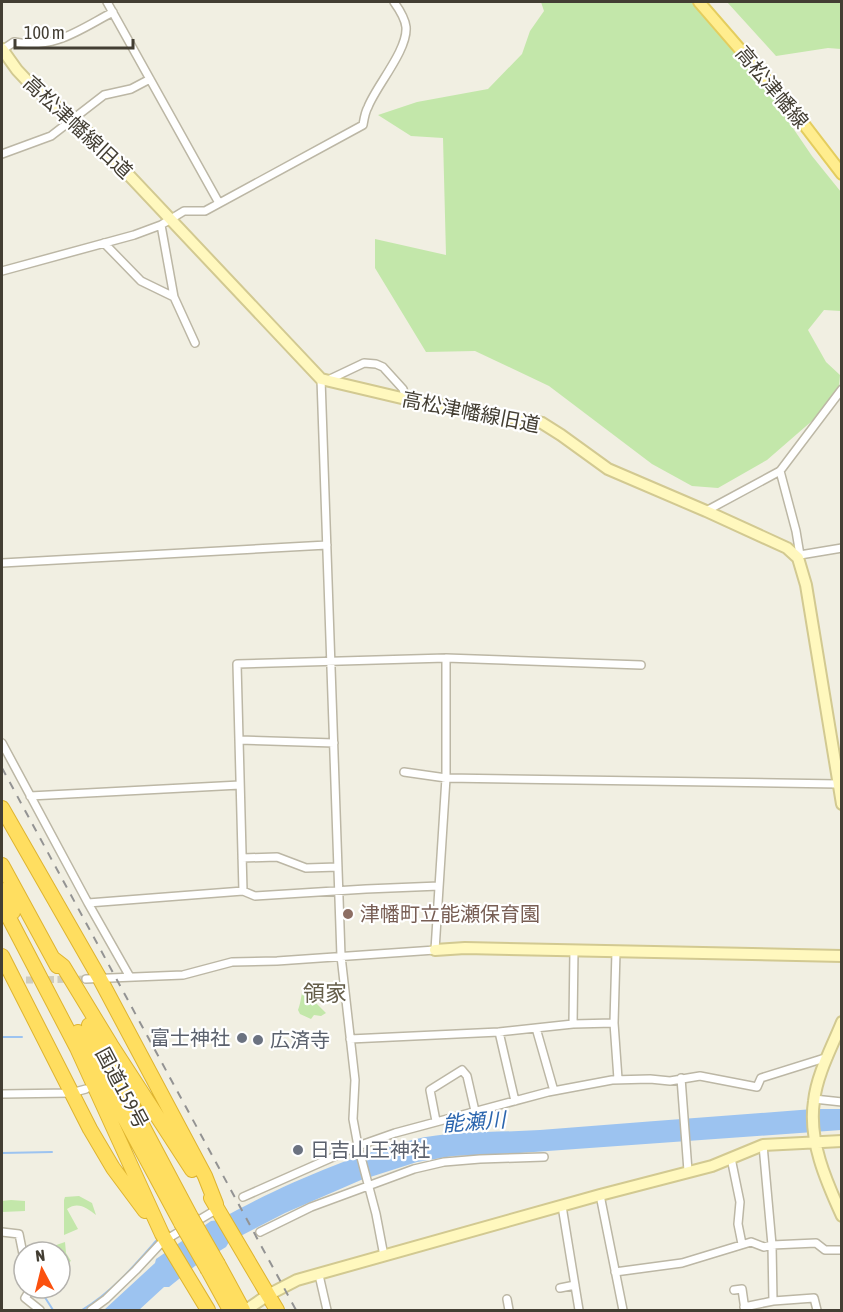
<svg xmlns="http://www.w3.org/2000/svg" width="843" height="1312" font-family="'Asap Condensed','Noto Sans JP',sans-serif">
  <style>
    .green { fill: #c3e7aa }
    .water { fill: #9cc3f0 }
    .lines { fill: none; stroke-linecap: round; stroke-linejoin: round }
    .stream { stroke: #9cc3f0; stroke-width: 2 }
    .street-tunnel { stroke: #ceccbf; stroke-width: 7; stroke-dasharray: 7 3.5; stroke-linecap: butt }
    .street-casing { stroke: #bcb7a5; stroke-width: 10 }
    .secondary-casing { stroke: #d2c991; stroke-width: 14 }
    .primary-casing { stroke: #e4cd5e; stroke-width: 14 }
    .highway-casing { stroke: #deb430; stroke-width: 16 }
    .street { stroke: #fff; stroke-width: 7 }
    .secondary { stroke: #fff8be; stroke-width: 10 }
    .primary { stroke: #ffed8e; stroke-width: 10 }
    .highway { stroke: #ffde60; stroke-width: 14 }
    .rail { stroke: #939393; stroke-width: 2; stroke-dasharray: 8 8; stroke-linecap: butt }
    .highway-bridge-casing { stroke: #deb430; stroke-width: 16; stroke-linecap: butt }
    .highway-bridge { stroke: #ffde60; stroke-width: 14 }
    .education-dot { fill: #8d6e63; stroke: #fff; stroke-width: 2 }
    .worship-dot { fill: #6b7280; stroke: #fff; stroke-width: 2 }
    .labels { text-anchor: middle; stroke-width: 4.5; stroke-linejoin: round; paint-order: stroke }
    .street-label { font-size: 20px; fill: #433e33; stroke: #fff }
    .education-label { font-size: 20px; fill: #785e54; stroke: #fff; text-anchor: start }
    .worship-label { font-size: 20px; fill: #5b616d; stroke: #fff; text-anchor: start }
    .water-label { font-size: 21px; font-style: italic; fill: #2c66ae; stroke: #fff }
    .quarter-label { font-size: 22px; fill: #655e4a; stroke: #fff }
  </style>
  <rect width="100%" height="100%" fill="#f1efe2"/>
  <path class="green" d="M541 2H693L756 74 812 156 841 192V311L824 310 808 330 826 362 840 375 839 387 820 414 767 460 718 488 692 486 652 464 549 386 475 351 426 352 375 268V239L446 255 443 138 411 136 378 115 417 102 488 89 522 54 530 31 544 11Z
    M727 2H841V49L828 48 776 56Z
    M306 981 314 992 312 999 326 1013 321 1016 314 1015 311 1019 300 1014 298 1010C302 1000 301 989 306 981Z
    M79 1196 92 1203 96 1215C87 1208 78 1201 67 1209L78 1229 64 1235V1200L65 1197Z
    M11 1200 25 1201V1211L2 1212V1201Z
    M65 1242 66 1253 71 1261 60 1268V1252L39 1251Z"/>
  <path class="water" d="M813 1109H841V1130L520 1153 453 1156 417 1162 361 1180 285 1213 229 1242 226 1247 195 1266 169 1287H164L139 1310H104L155 1263 156 1259 211 1221 219 1220C275 1188 350 1156 412 1140 454 1130 497 1133 540 1130 631 1123 722 1116 813 1109Z"/>
  <g class="lines">
    <path class="stream" d="M2 1037H22
      M2 1153 52 1152
      M39 1288 53 1310
      M82 1310C111 1293 134 1266 156 1241"/>
    <path class="street-tunnel" d="M26 980 86 979"/>
    <g class="street-casing">
      <path id="street" d="M107 2 219 203
        M2 50 14 42C54 50 79 30 113 12
        M2 154 51 136 104 95 131 89 150 79
        M161 225 174 297
        M104 243 141 281 174 297 195 343
        M2 271 134 235 161 225 184 211H205L363 125C364 119 365 112 368 107 376 86 408 50 406 27 405 18 399 9 394 2
        M321 379 341 956 355 1080 353 1119 358 1146 376 1214 384 1256
        M326 381 364 363 376 364 383 367 403 389 406 399
        M780 471 796 531 800 555 798 558
        M706 511 780 471 842 389
        M800 555 842 548
        M2 563 327 545
        M446 658 641 665
        M239 740 334 743
        M2 743 88 903 243 891 237 664 446 658V778L435 950 277 961 232 962 183 975 86 979
        M404 772 446 778 838 784
        M30 796 240 785
        M242 858 277 857 306 868 338 867
        M243 891 255 896 366 889 439 886
        M88 903 130 977
        M616 952 614 1023 618 1079
        M573 1024 574 950
        M536 1028 554 1091
        M499 1032 515 1101
        M350 1039 499 1032 573 1024 614 1023
        M681 1078 688 1171
        M2 1094 71 1093 86 1089
        M814 1099 842 1102
        M436 1121 430 1090 462 1070 467 1076 475 1111
        M763 1145 772 1245 773 1301
        M731 1158 740 1202 738 1224 742 1244
        M600 1195 623 1310
        M243 1197 358 1146 395 1133 548 1092 612 1080 650 1079 670 1081 700 1076 757 1087 761 1078 828 1057
        M562 1206 579 1310
        M2 1232 19 1234 24 1259
        M260 1232 311 1207 414 1169 444 1162 480 1159 544 1157
        M615 1272 682 1263 751 1242 764 1247 772 1245 816 1243 825 1250H842
        M319 1275 327 1310
        M31 1288 25 1298 40 1310
        M560 1288 575 1285
        M734 1290 742 1289 745 1310
        M507 1299 509 1310
        M744 1307 773 1301 814 1298 817 1310
        M91 1310 106 1299 136 1270 162 1242 219 1208"/>
    </g>
    <g class="secondary-casing">
      <path id="secondary" d="M2 49 17 70 32 86 92 136 321 379 410 400 542 423 561 435 608 469 706 511 787 548 798 558 806 585 842 804
        M435 950 465 948 842 956
        M842 1022C832 1047 817 1074 814 1101 808 1140 826 1181 842 1216
        M246 1310 268 1295 297 1280 600 1195 712 1166 763 1145 842 1141"/>
    </g>
    <g class="primary-casing">
      <path id="primary" d="M699 2 796 114 842 174"/>
    </g>
    <g class="highway-casing">
      <path id="highway" d="M2 808 100 979 205 1176 216 1204
        M2 865 57 966
        M2 890 13 912
        M9 905 8 916 77 1048 162 1234 208 1310
        M2 956 90 1129 113 1168 145 1211
        M54 959 63 966 111 1045 192 1170
        M89 1025 191 1217
        M78 1032 181 1223
        M211 1198 277 1310
        M218 1264 243 1310
        M208 1270 230 1310"/>
    </g>
    <use href="#street" class="street"/>
    <use href="#secondary" class="secondary"/>
    <use href="#primary" class="primary"/>
    <use href="#highway" class="highway"/>
    <path class="rail" d="M2 768 296 1310"/>
    <g class="highway-bridge-casing">
      <path id="highway-bridge" d="M191 1217 218 1264
        M181 1223 208 1270"/>
    </g>
    <use href="#highway-bridge" class="highway-bridge"/>
  </g>
  <circle class="education-dot" cx="348" cy="914" r="6"/>
  <g class="worship-dot">
    <circle cx="242" cy="1038" r="6"/>
    <circle cx="258" cy="1040" r="6"/>
    <circle cx="298" cy="1150" r="6"/>
  </g>
  <g class="labels">
    <g class="street-label">
      <text transform="translate(772 87) rotate(50)" y="7">高松津幡線</text>
      <text transform="translate(78 127) rotate(43)" y="7">高松津幡線旧道</text>
      <text transform="translate(471 412) rotate(11)" y="7">高松津幡線旧道</text>
      <text transform="translate(122 1088) rotate(62)" y="7">国道159号</text>
    </g>
    <g class="education-label">
      <text x="360" y="921">津幡町立能瀬保育園</text>
    </g>
    <g class="worship-label">
      <text x="230" y="1045" text-anchor="end">富士神社</text>
      <text x="270" y="1047">広済寺</text>
      <text x="310" y="1157">日吉山王神社</text>
    </g>
    <g class="water-label">
      <text transform="translate(474 1122) rotate(-4)" y="7">能瀬川</text>
    </g>
    <g class="quarter-label">
      <text x="325" y="1001">領家</text>
    </g>
  </g>
  <rect width="843" height="1312" fill="none" stroke="#433e33" stroke-width="6"/>
  <g transform="translate(42 1270) rotate(353)"><circle r="28" fill="#ffffff" stroke="#b4b2ad" stroke-width="1.5"/>
  <path d="M0-4.5L10 22L0 15L-10 22Z" fill="#fb510f"/>
  <text y="-9" font-size="16" font-weight="bold" text-anchor="middle" fill="#433e33">N</text>
  </g>
  <path d="M15 39v9h118v-9" fill="none" stroke="#433e33" stroke-width="3"/>
  <text x="24" y="39" font-size="18" fill="#433e33" stroke="#ffffff" stroke-width="4.5" paint-order="stroke">100 m</text>
</svg>
